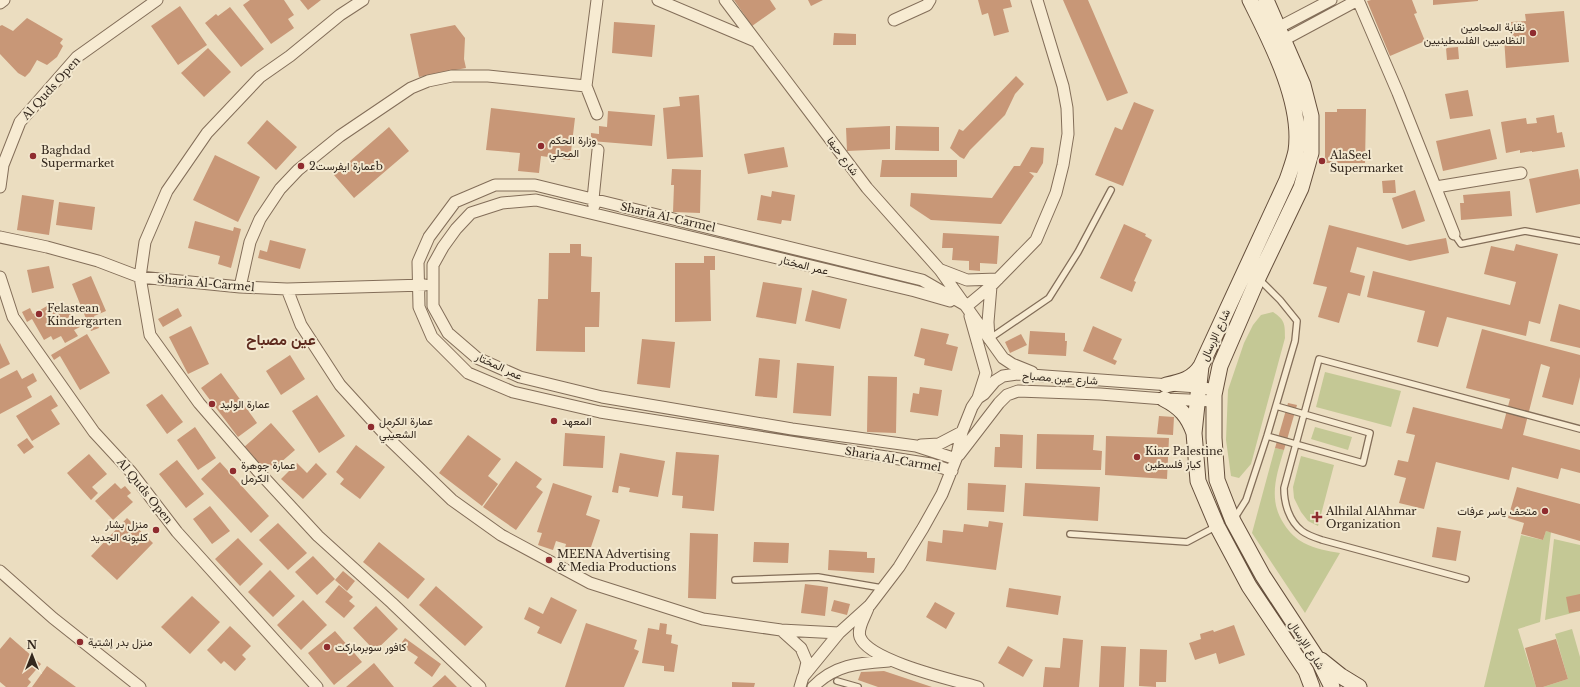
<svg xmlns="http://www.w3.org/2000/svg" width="1580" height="687" font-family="'Libre Baskerville',Vazirmatn,serif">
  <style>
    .green { fill: #c4c895 }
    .building { fill: #c89777 }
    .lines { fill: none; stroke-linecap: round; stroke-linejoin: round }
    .lane-casing { stroke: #836e59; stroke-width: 8 }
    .street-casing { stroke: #836e59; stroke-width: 13 }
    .secondary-casing { stroke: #654f3c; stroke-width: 17 }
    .lane { stroke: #f7ebd2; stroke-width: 5.5 }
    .street { stroke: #f7ebd2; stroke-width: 11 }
    .secondary { stroke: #f7ebd2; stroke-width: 15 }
    .poi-dot { fill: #8f2c2f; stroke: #f3e8cf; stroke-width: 1.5 }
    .labels { text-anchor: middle; stroke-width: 4; stroke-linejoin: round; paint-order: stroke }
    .poi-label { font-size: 11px; fill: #33271d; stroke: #f3e8cf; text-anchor: start }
    .street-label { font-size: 11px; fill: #33271d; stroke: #f3e8cf }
    .district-label { font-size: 15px; font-weight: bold; fill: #5e2a1e; stroke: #f3e8cf }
  </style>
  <rect width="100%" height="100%" fill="#ebddc0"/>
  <path class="green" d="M1273 312C1285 320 1285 324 1285 338L1251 464 1239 478 1231 476 1226 440 1228 390 1244 343 1253 325 1261 315Z
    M1325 372 1401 391 1391 427 1316 407Z
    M1315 427 1352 437 1348 450 1311 439Z
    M1275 448 1284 450C1276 476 1268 500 1284 524 1289 532 1296 539 1304 543 1315 549 1328 551 1340 553L1305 613 1252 533Z
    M1301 456 1334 465 1318 526 1308 521 1301 512 1294 498 1293 487Z
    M1546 531 1551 532 1540 622 1518 629 1536 687H1484L1521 535 1543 540Z
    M1554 539 1580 545V611L1545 620Z
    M1572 629 1580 657V687H1543L1568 679 1555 634Z"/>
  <path class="building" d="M250 0H284L294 15 288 19 294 28 271 44 243 5Z
    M300 0H321L308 10Z
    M734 0H770L776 9 752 26Z
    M808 0H823L811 6Z
    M978 0H1010L1012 7 1003 9 1009 32 994 36 988 13 982 15Z
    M1063 0H1088L1128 93 1107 101Z
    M1371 0H1412L1417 13 1414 14 1425 41 1390 56 1367 1Z
    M1433 0H1478V1L1433 5Z
    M180 6 207 45 178 65 151 26Z
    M230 7 264 49 241 67 205 23 216 14 218 16Z
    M1564 11 1569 62 1506 68 1504 37 1512 36 1511 22 1526 21 1525 14Z
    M27 18 63 39 60 43 63 46 57 57 47 65 37 60 30 72 25 77 18 73 0 54V26L2 25 13 31Z
    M614 22 655 25 652 57 612 53Z
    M455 25 465 38 464 59 466 68 419 77 410 34Z
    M834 33 856 34V45H833Z
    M1458 47 1459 59 1447 60 1446 48Z
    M208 48 231 72 204 97 181 73Z
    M1016 76 1024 84 1015 94 1005 115 970 150 964 159 960 157 950 148 959 129 963 131Z
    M1468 90 1473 116 1450 119 1445 94Z
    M699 95 703 157 667 159 663 108 680 106 679 97Z
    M1134 102 1154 110 1123 186 1095 175 1115 127 1122 130Z
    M491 108 575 118 570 160 541 156 539 173 518 171 520 153 486 150Z
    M1337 109H1366L1365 163H1325V112H1337Z
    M608 111 655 115 652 146 591 141V133L599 134V126L607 127Z
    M1554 115 1557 133 1562 132 1565 147 1532 152V151L1520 153V150L1506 153 1501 122 1526 118 1527 124 1537 123 1536 118Z
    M267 120 297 147 276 170 247 143Z
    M890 126V149L847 151 846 128Z
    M896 126 939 127V151L895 150Z
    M389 127 409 151 354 198 334 175Z
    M1490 129 1497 159 1443 171 1436 141Z
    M784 147 788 167 748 174 744 154Z
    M1031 147 1044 148 1043 163 1037 173 1029 172 1034 176 1001 224 931 220 910 206 911 193 992 198 1014 166H1020Z
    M215 155 260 177 238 222 193 200Z
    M882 160H957V177H880Z
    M672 169 701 170 700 213 673 212 674 185H671Z
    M1578 169 1580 180V204L1536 213 1529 179Z
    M1395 180 1396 193H1383L1382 181Z
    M1415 190 1425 221 1402 229 1392 198Z
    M772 191 795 195 791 221 782 220 781 224 757 220 761 195 771 197Z
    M1510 191 1512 216 1461 220 1460 203H1464L1463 195Z
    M22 195 54 200 49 235 17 230Z
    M59 202 95 207 92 230 56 225Z
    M195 221 233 231 234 227 241 229 231 268 218 264 220 256 188 248Z
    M1124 224 1146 234 1145 236 1152 240 1134 281 1136 282 1132 292 1100 278Z
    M1329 225 1407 245 1446 238 1449 253 1410 261 1357 247 1350 272 1365 276 1360 296 1348 293 1339 323 1318 317 1327 287 1313 284Z
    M943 233 999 236 997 264 980 263V271L969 270V261L952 260 953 248H942Z
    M270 240 306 249 300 269 258 258 260 250 267 252Z
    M570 244H581V256L592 257 591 292H600L599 327H585V352L536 351 538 299H548L549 253H570Z
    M1516 244 1558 254 1540 324 1529 321 1526 336 1447 317 1438 347 1421 343 1417 342 1425 311 1367 297 1373 271 1510 305 1516 282 1484 274 1491 246 1514 251Z
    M704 256H715V270H710L711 321 675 322V263H704Z
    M49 266 54 288 32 293 27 270Z
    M91 276 106 311 94 316 99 328 91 331 72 284Z
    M763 282 802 288 796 324 756 317Z
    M812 290 847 299 840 329 805 321Z
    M54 302 58 309 67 304 80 327 74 330 78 336 65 343 61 336 53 340 51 336 44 340 32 319 27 322 22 312 30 308 33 314Z
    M1559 304 1580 310V348L1550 341Z
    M178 308 182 316 163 327 158 319Z
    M191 326 209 364 188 374 169 337Z
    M1093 326 1122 339 1113 359 1117 361 1115 365 1083 351Z
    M921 328 949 334 946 344 958 347 952 371 924 365 925 359 914 356Z
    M1482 329 1580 355V377L1573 405 1542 397 1550 367 1541 364 1523 435 1580 450V473L1561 468 1558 479 1512 467 1509 480 1436 462 1424 509 1399 503 1406 478 1394 475 1398 460 1408 462 1415 435 1406 433 1413 407 1502 429 1510 399 1466 388Z
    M1030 331 1065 333V341H1067L1066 356 1028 354Z
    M87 334 110 373 80 390 60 356 54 360 51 355Z
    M1021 334 1027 345 1010 353 1005 342Z
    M642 339 675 342 670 388 637 384Z
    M0 343 10 364 0 369Z
    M290 355 305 379 281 395 266 371Z
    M759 358 780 360 777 398 755 396Z
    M797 363 834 366 831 416 793 413Z
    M17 370 22 379 33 373 37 381 27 387 32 397 0 414V379Z
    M221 373 257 423 238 437 201 388Z
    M868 376 897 377 896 433 867 432Z
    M920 387 942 390 938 416 910 412 913 393 919 394Z
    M162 394 183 422 167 434 146 405Z
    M51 395 58 406 51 410 60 424 32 441 16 416Z
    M317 395 345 436 319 453 292 411Z
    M1288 403 1297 405 1284 450 1275 448Z
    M1159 416 1174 417 1173 435 1157 434Z
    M271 423 295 450 272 470 268 465 263 470 243 448Z
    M195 427 216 458 198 470 177 440Z
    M565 433 605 436 603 468 563 466Z
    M1000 434 1023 435 1022 468 994 467 995 447H1000Z
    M1037 434 1094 435 1093 450 1102 451 1101 470 1036 469Z
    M468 435 501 459 488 476 498 484 482 506 439 473Z
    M1106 436 1169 438 1167 479 1105 475Z
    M27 438 34 447 24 454 17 445Z
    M356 445 385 467 360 499 340 484 344 479 336 472Z
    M676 452 719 455 714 511 682 508 683 496 672 495Z
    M620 453 665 461 658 497 629 492 630 488 619 486 618 493 612 492Z
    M89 454 107 474 92 487 98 493 91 500 67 473Z
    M177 460 204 494 186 508 159 474Z
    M516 461 542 479 536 487 543 492 516 530 483 507Z
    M220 462 269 516 251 533 201 479Z
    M297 463 307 473 316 463 327 474 303 499 281 479Z
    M115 483 121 489 125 486 131 493 127 496 133 502 113 520 95 501Z
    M553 483 592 496 586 515 600 520 591 547H588L586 555 565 548 566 544 556 541 553 550 538 545 542 533 537 532Z
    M968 483 1006 485 1004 512 967 510Z
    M1025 483 1100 487 1098 521 1023 516Z
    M1517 487 1580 504V541L1546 531 1543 540 1521 534 1524 523 1508 518Z
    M210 506 230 531 212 544 193 519Z
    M127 518 153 543 117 580 91 556Z
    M989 521 1003 523 996 570 926 561 928 541 942 543 943 530 963 532 964 524 988 527Z
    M278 523 307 553 288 570 259 540Z
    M1437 527 1461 531 1456 561 1432 557Z
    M690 533 718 534 716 599 688 598Z
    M238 538 263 564 240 586 215 559Z
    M379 542 425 579 408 599 363 562Z
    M754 542 789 543 788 563 753 562Z
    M829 550 867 552V558H875L874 573 828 570Z
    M313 556 335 579 317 595 295 572Z
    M270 570 295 596 273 617 248 592Z
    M343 571 355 581 347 591 335 580Z
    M805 584 828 587 825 616 801 613Z
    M339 585 353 597 349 601 355 606 344 618 325 602Z
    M436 586 483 627 465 646 419 605Z
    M1009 588 1061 596 1058 615 1006 607Z
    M1580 594V611L1569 613 1566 597Z
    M192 596 220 622 190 654 161 627Z
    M551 597 577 610 561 644 537 633 540 627 524 619 529 607 543 614Z
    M303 600 327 625 301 650 277 625Z
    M834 600 850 604 847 615 831 611Z
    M935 602 955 613 946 629 926 617Z
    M376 606 398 629 375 651 353 628Z
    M586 623 637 640 634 649 639 651 624 687H565Z
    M660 623 667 624 666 634 672 635 671 643 678 645 674 672 664 671V666L642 663 648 628 659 630Z
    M1234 625 1245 655 1219 664 1216 653 1195 660 1189 643 1201 639 1200 634 1213 630 1214 632Z
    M230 626 251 646 242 655 246 659 235 671 224 661 221 664 207 650Z
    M335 631 362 662 334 685 308 653Z
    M10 637 41 664 28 679 31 682 27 687H6L0 682V649Z
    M405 638 441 664 432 677 414 663 418 657 400 645Z
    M1063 638 1083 640 1079 687H1043L1045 667 1060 668Z
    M1556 639 1568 679 1543 687H1536L1525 648Z
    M1008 646 1033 660 1023 677 998 663Z
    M1101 646 1126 647 1124 687H1099Z
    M1140 649 1167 650 1166 682H1156V687L1139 686Z
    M374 663 394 687H346Z
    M47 666 76 687H32Z
    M884 671 932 687H878L858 680 861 672Z
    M445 675 457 687H432Z
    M732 682 755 683 754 687H732Z"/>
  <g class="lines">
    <g class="lane-casing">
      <path id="lane" d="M1454 234 1461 244 1525 231 1580 241
        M989 339 1049 298 1078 252 1111 190
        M1267 436 1363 463 1370 433 1276 406
        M1234 519 1246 500 1267 436 1295 341 1297 321 1280 300 1259 279
        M1070 534 1187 542 1217 526
        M1466 579 1322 540C1316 538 1307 535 1302 531 1289 521 1284 503 1284 488L1319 359 1580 429
        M735 580 818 577 882 588
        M837 681 858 687"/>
    </g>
    <g class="street-casing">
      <path id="street" d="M363 0 340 15 290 56 260 77 207 133 167 191 145 242 140 277 150 335 199 403 257 470 318 536 392 603 480 687
        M658 0 755 41
        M725 0 867 188 940 270 1003 358 1012 364 1032 372
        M1358 0 1398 93 1454 234
        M0 3 4 0
        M894 20 927 5 930 0
        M1272 31 1331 0
        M1278 43 1358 0
        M597 114 586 86 597 0
        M0 187 3 165 20 122 77 57 157 0
        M1436 187 1521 173
        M594 206 593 199 598 150
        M0 237 47 247 98 261 140 277 240 287 287 289 425 285
        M941 270 967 280 998 279
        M0 277 13 317 94 432 131 472 177 532 317 687
        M240 287 250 242 260 219 280 189 298 170 340 136 411 88 428 81 452 76H488L586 86
        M287 289 301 325 340 385 391 441 452 500 501 535 590 583 703 619 781 630 839 633
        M950 301 915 291 536 200 502 203 471 213 456 229 443 247 433 265V306L448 333 477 358 520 377 602 397 792 429 916 446 956 459
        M967 306 991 286 1036 240 1056 193 1063 165 1068 134 1067 108 1063 86 1037 0
        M970 316 986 373 978 398
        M989 339 988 322 991 286
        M921 445 939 444 962 432
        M959 455 999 403 1007 395 1018 391 1100 394 1164 399 1214 401
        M952 471 931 464 600 412 513 392 468 373 432 337 419 307 418 262 429 237 455 202 495 185H535L922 280 967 306
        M0 571 53 618 140 687
        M868 608C865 617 857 628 860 637 869 661 953 680 978 687
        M781 630 801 648 807 662 804 675
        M800 687 803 677 839 633 870 605 899 567 923 528 942 494 956 459 962 432 972 407 978 398 984 394 995 381 1003 376 1017 374 1198 387 1215 390
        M813 687C835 664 860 663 889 661"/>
    </g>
    <g class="secondary-casing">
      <path id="secondary" d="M1250 0C1271 42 1303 103 1296 151 1294 161 1290 171 1287 180L1201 366 1194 433 1198 481 1217 526 1249 586 1306 671 1312 687
        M1266 0 1303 85 1311 116V153L1301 188 1258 278 1220 366 1214 395V438L1217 480 1233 521 1263 576 1320 663 1332 687
        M1166 385C1181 382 1193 379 1201 366
        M1164 399C1180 407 1188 416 1194 433
        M1321 660 1341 676 1359 687"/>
    </g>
    <use href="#lane" class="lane"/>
    <use href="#street" class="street"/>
    <use href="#secondary" class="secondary"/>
  </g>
  <g class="poi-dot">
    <circle cx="1533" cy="33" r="4"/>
    <circle cx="541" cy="146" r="4"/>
    <circle cx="33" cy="156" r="4"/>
    <circle cx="1322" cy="161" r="4"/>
    <circle cx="301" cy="166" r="4"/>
    <circle cx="39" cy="314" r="4"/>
    <circle cx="212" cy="404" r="4"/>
    <circle cx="554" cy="421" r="4"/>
    <circle cx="371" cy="427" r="4"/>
    <circle cx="1137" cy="457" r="4"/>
    <circle cx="233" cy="471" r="4"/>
    <circle cx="1545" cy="511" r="4"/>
    <path d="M1315 511h4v4h4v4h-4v4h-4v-4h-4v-4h4z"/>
    <circle cx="156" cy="530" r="4"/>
    <circle cx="549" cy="560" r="4"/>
    <circle cx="80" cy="642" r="4"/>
    <circle cx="327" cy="647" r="4"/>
  </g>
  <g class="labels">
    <g class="poi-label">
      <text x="1525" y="31" text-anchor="end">نقابة المحامين<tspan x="1525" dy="13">النظاميين الفلسطينيين</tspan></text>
      <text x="549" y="144">وزارة الحكم<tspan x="549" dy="13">المحلي</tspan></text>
      <text x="41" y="154">Baghdad<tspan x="41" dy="13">Supermarket</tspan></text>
      <text x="1330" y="159">AlaSeel<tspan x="1330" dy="13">Supermarket</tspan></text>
      <text x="309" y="170">عمارة ايفرست2b</text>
      <text x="47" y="312">Felastean<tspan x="47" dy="13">Kindergarten</tspan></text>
      <text x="220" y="408">عمارة الوليد</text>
      <text x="379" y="425">عمارة الكرمل<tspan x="379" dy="13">الشعيبي</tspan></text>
      <text x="562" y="425">المعهد</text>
      <text x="1145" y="455">Kiaz Palestine<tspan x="1145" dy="13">كياز فلسطين</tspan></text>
      <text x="241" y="469">عمارة جوهرة<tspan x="241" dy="13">الكرمل</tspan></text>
      <text x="1326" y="515">Alhilal AlAhmar<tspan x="1326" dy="13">Organization</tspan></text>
      <text x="1537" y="515" text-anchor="end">متحف ياسر عرفات</text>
      <text x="148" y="528" text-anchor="end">منزل بشار<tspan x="148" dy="13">كلبونه الجديد</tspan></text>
      <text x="557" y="558">MEENA Advertising<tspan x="557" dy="13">&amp; Media Productions</tspan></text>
      <text x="88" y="646">منزل بدر إشتية</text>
      <text x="335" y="651">كافور سوبرماركت</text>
    </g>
    <g class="street-label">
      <text transform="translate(51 88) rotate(-48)" y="4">Al Quds Open</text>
      <text transform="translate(843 156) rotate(53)" y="4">شارع حيفا</text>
      <text transform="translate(668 217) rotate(13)" y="4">Sharia Al-Carmel</text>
      <text transform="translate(804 265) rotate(14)" y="4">عمر المختار</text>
      <text transform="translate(206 283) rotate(5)" y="4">Sharia Al-Carmel</text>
      <text transform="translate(1215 335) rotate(-65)" y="4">شارع الإرسال</text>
      <text transform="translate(499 366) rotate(25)" y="4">عمر المختار</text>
      <text transform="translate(1060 378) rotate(4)" y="4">شارع عين مصباح</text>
      <text transform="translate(893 459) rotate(10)" y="4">Sharia Al-Carmel</text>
      <text transform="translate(145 491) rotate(51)" y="4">Al Quds Open</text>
      <text transform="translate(1307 645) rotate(57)" y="4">شارع الإرسال</text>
    </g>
    <g class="district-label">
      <text x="281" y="345">عين مصباح</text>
    </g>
  </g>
  <g transform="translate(32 655)" stroke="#f3e8cf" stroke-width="3" paint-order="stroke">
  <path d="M0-3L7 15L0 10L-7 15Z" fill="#33271d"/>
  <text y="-6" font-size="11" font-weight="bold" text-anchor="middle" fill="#33271d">N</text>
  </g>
</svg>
